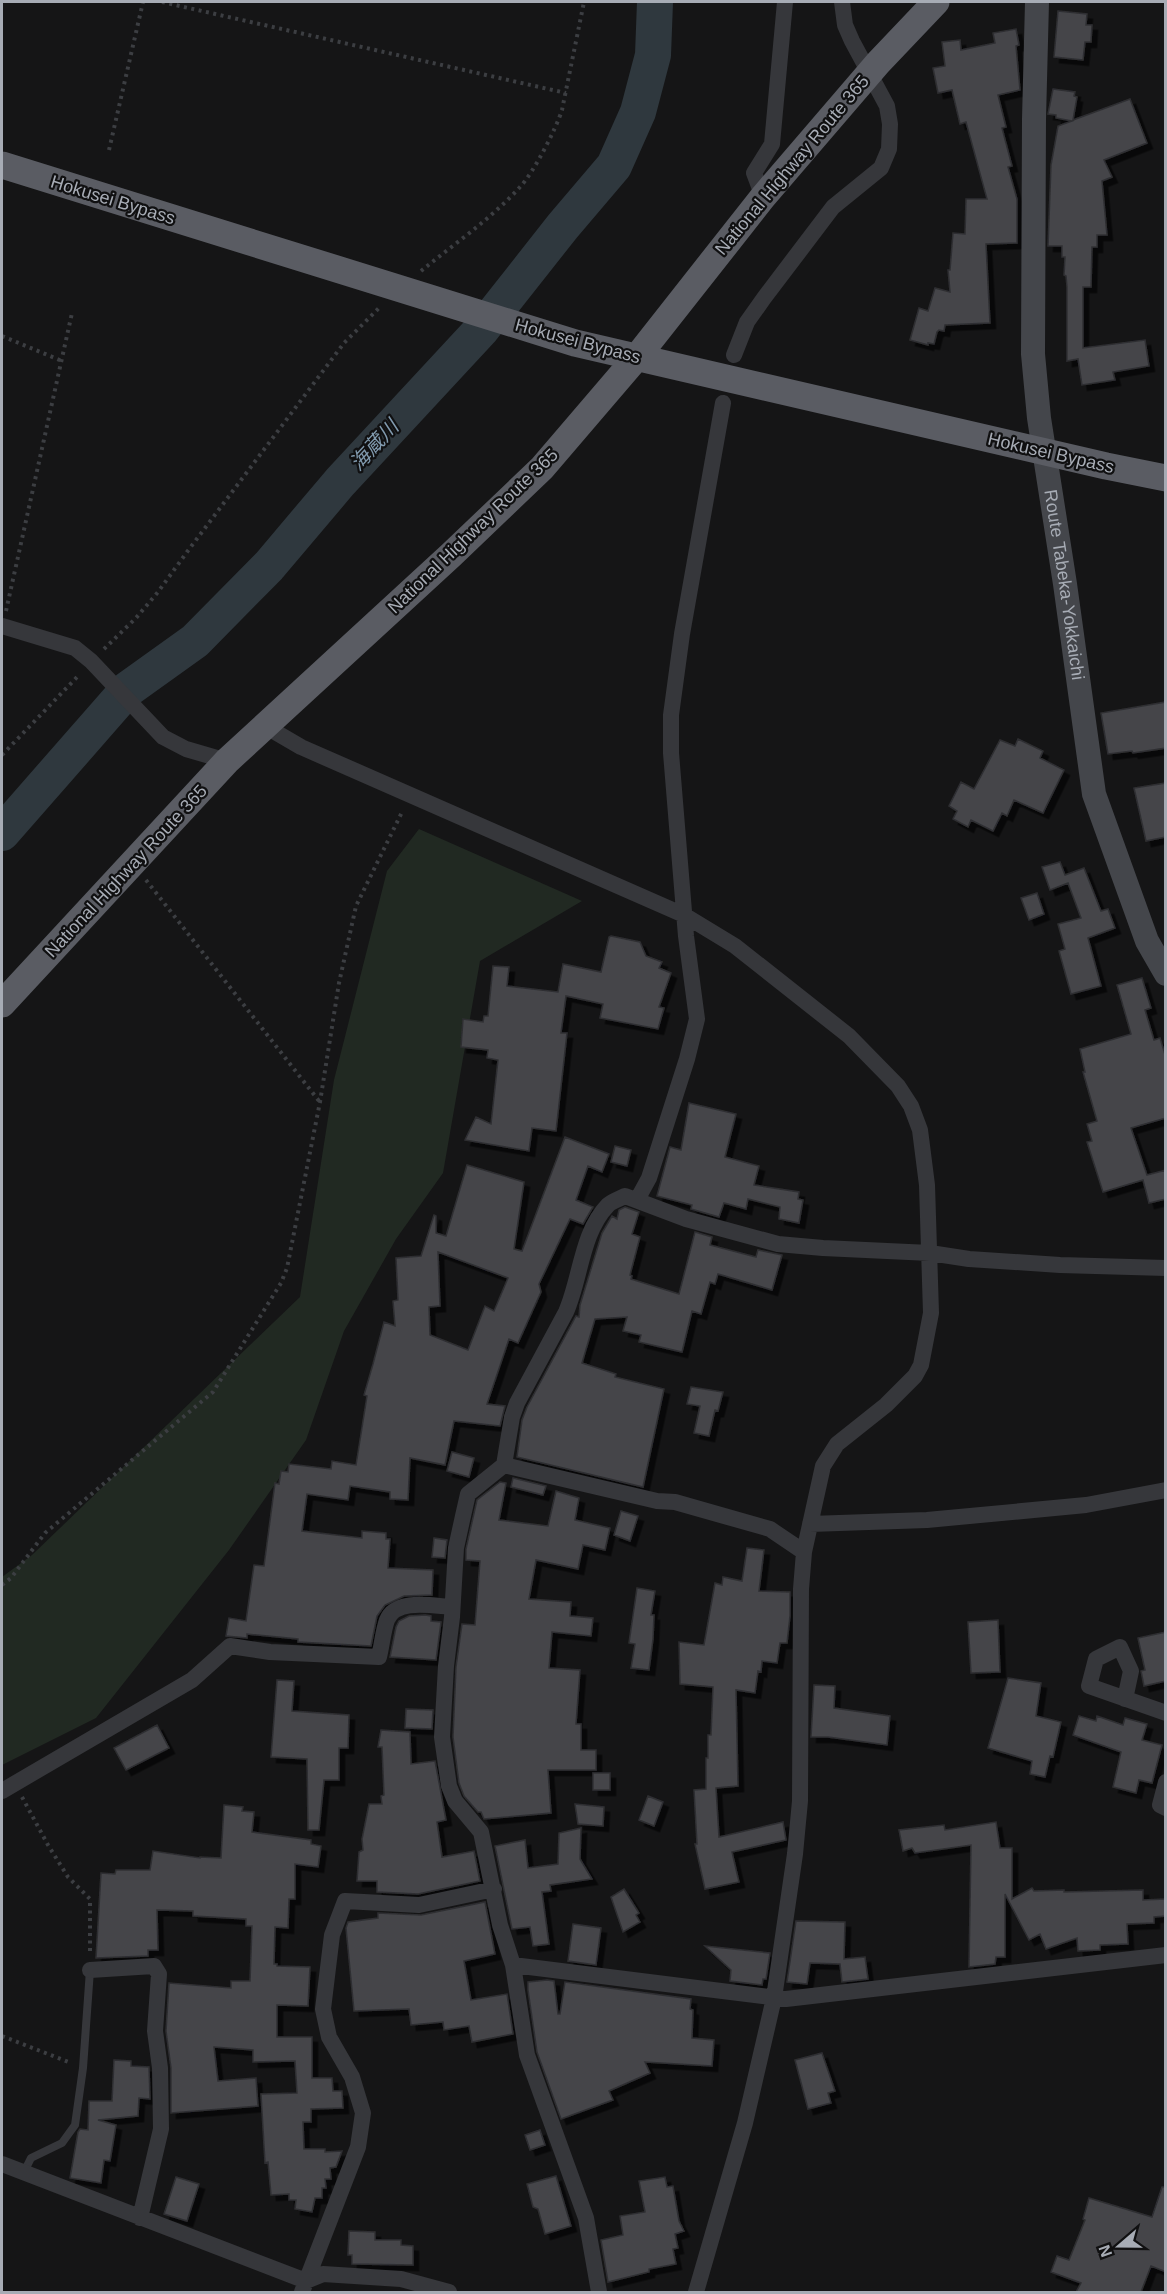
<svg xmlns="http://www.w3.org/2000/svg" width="1167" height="2294" font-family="Arial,'Noto Sans JP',sans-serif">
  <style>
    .green { fill: #212922 }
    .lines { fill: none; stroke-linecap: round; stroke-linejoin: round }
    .river { stroke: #2f383e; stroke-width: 36 }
    .building { fill: #444549; stroke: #2f2f32; stroke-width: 1.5; fill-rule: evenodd; filter: url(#shadow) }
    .path { stroke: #3c3e42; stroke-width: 4; stroke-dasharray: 3 4.5; stroke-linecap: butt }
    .service { stroke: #36373b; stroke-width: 8 }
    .minor { stroke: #36373b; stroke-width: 16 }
    .secondary { stroke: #44464b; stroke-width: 24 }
    .trunk { stroke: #5a5c63; stroke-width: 27 }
    .labels { text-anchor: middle; stroke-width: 4.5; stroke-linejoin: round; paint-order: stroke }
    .street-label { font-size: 18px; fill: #a7acb5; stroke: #101011 }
    .water-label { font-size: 20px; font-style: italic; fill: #819aae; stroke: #101011 }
  </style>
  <defs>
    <filter id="shadow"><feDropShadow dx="5.5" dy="5.5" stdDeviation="0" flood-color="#0009"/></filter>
  </defs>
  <rect width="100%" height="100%" fill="#151516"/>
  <path class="green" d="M419 829 582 901 480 961 443 1173 396 1239 344 1331 306 1440 229 1550 96 1718 2 1765V1577L32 1555 300 1297 334 1080 387 871Z"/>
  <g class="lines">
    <path class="river" d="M2 833 128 689 195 641 269 566 340 482 481 330 563 226 614 166 638 112 653 55 655 2"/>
  </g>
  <path class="building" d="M1058 11 1087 14 1086 25H1092L1091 42H1085L1083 60 1054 57Z
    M1016 29 1019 45 1016 46 1020 90 998 95 1006 127 1002 128 1012 166 1008 167 1017 199V243L986 244 990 323 945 325 944 331 939 330 937 332 934 344 928 343V345L910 340 919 308 928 311 935 288 950 292 948 270H950L953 233 965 234 966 199H987L966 122 960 124 952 90 938 93 933 68 945 66 942 42 960 40 961 50 995 43 993 33Z
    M1053 89 1075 92 1074 96 1077 97 1073 120 1130 99 1147 143 1104 160 1112 177 1102 181 1107 235H1097V247H1092L1091 287H1083V348L1145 340 1149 366 1113 372 1115 380 1082 385 1078 359 1067 361V287L1066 276 1064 275 1065 257H1062V246H1048L1051 165 1058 126 1072 121 1056 118V115L1048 114Z
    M1166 702V748L1133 753 1132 751 1108 754 1101 713Z
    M1018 739 1043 751 1040 758 1064 770 1043 813 1014 800 1007 816 1002 813 993 831 971 820 968 827 953 819 957 811 949 806 961 782 974 789 1000 740 1015 746Z
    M1166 783V837L1146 841 1134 788Z
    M1060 862 1065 875 1084 868 1101 911 1108 909 1115 928 1088 938 1101 986 1071 994 1059 951 1065 949 1058 924 1081 918 1068 883 1050 890 1042 867Z
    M1037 893 1044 914 1029 920 1021 898Z
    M611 936 640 942 646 956 662 962 659 968 671 973 659 1007 664 1008 658 1029 600 1018 603 1004 566 996 561 1033H567L556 1131 532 1128 529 1151 465 1140 476 1117 491 1124 498 1060 487 1058 488 1050 461 1047 463 1019 483 1022 484 1016H488L493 966 509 967 507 986 558 992 563 964 601 972 609 937Z
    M1142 978 1151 1008 1145 1010 1154 1040 1160 1038 1166 1058V1118L1131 1128 1147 1175 1166 1170V1199L1149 1203 1143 1180 1103 1192 1087 1142 1092 1141 1087 1124 1097 1121 1083 1072H1085L1080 1049 1131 1034 1117 985Z
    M689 1103 736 1114 725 1157 759 1166 754 1185 799 1192 798 1199 803 1200 799 1223 779 1219 780 1207 748 1199 746 1209 724 1203 719 1217 691 1209 692 1205 657 1196 670 1147 681 1150Z
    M565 1137 609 1154 602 1172 588 1166 576 1200 593 1207 583 1224 570 1219 539 1284 541 1292 518 1343 509 1339 487 1404 505 1406 500 1426 454 1421 445 1465 410 1458 408 1500 390 1499V1492L350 1486 348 1500 307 1494 302 1531 362 1538V1531L386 1533V1539H390L388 1568 433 1570 432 1595 404 1596 385 1605 377 1616 371 1646 298 1642V1639L247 1634V1638L226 1636 229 1618 246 1621 254 1565 264 1566 275 1483 279 1484 281 1471 288 1472 289 1464 331 1469 332 1461 356 1465 367 1396 364 1395 373 1364 384 1322 395 1326 393 1301 398 1300 396 1258 421 1256 434 1215 436 1216V1233L446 1236 467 1165 524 1182 514 1249 522 1251ZM438 1252 508 1278 494 1311 485 1306 468 1350 430 1335 429 1307 440 1306Z
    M615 1146 631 1150 627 1166 611 1162Z
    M625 1207 639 1212 632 1234 640 1237 630 1275 632 1276 631 1279 679 1294 695 1232 712 1237 710 1245 756 1257 758 1250 782 1255 772 1290 718 1274 715 1284 710 1282 701 1314 692 1311 682 1352 639 1342 641 1335 623 1331 627 1317 595 1319 582 1363 616 1374 615 1377 664 1389 643 1487 517 1457 522 1420 527 1407 576 1316 579 1317 580 1305 602 1233 612 1216 617 1219 619 1210Z
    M691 1387 723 1392 718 1411 715 1410 709 1436 694 1433 700 1406 687 1404Z
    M452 1452 474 1458 469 1477 447 1471Z
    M513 1478 546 1486 543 1495 511 1487Z
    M500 1482 506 1483 499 1520 548 1526 556 1491 579 1498 575 1520 610 1528 605 1550 583 1545 578 1569 536 1560 529 1599 571 1602 570 1616 593 1618 591 1636 552 1632 549 1668 580 1670 576 1724H581V1750H596V1770H548L551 1813 484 1819 481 1812H478L464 1796 459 1783 453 1737 456 1667 462 1624 475 1625 480 1561 466 1560V1549L477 1500Z
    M621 1511 638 1516 630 1541 614 1535Z
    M434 1538 447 1540 445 1558 432 1557Z
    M747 1548 764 1550 759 1591 790 1592V1616L787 1643H780L777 1663 762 1661 761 1672 758 1671 755 1693 736 1690 738 1786 716 1788 719 1837 783 1822 786 1840 732 1852 739 1882 705 1889 695 1844H697L694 1790 706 1789V1758H708V1735H711L713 1687 680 1684 679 1642 704 1645 715 1583 722 1585 723 1577 742 1581Z
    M637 1588 655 1591 651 1615H654L653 1639 649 1670 631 1668 635 1644 629 1643Z
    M425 1615 431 1616V1621L441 1622 436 1660 390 1657 396 1627 399 1621 409 1616Z
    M998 1620 1000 1672 971 1673 968 1622Z
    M1166 1632V1681L1144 1686 1141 1671 1145 1670 1138 1638Z
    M1008 1678 1041 1683 1036 1716 1061 1722 1053 1757 1050 1756 1045 1777 1030 1774 1032 1761 988 1748Z
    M277 1680 294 1681 292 1711 349 1715 348 1748H339V1780H324L319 1830H308L307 1759 271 1757Z
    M814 1685 835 1686 834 1708 890 1716 887 1745 828 1737H811Z
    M406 1709 433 1710 432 1729 405 1728Z
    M1079 1716 1096 1721 1097 1716 1123 1725 1125 1718 1147 1724 1142 1740 1162 1745 1152 1783 1139 1780 1136 1793 1113 1787 1121 1752 1073 1735Z
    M157 1725 169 1748 126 1770 114 1748Z
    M381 1730 410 1732 411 1764 435 1761 446 1820 437 1822 442 1857 474 1851 480 1881 418 1894 377 1892V1881H357L359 1852 363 1850 362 1839 369 1804H382L381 1796 384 1795 382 1747H378Z
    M593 1773H610V1790H593Z
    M648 1796 663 1802 654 1826 639 1820Z
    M575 1804 604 1807 603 1826 578 1824Z
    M224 1805 243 1807 242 1811 254 1812 252 1832 311 1840V1844L321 1846 318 1867 295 1864V1899H289L288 1928 275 1927 274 1964H277V1966L310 1967 308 2006 277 2005V2037H312V2078H332L333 2091H342L343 2108 311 2109V2122H303L304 2149H325V2152L342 2151 336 2167 330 2168 331 2179H325L326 2188H322V2198H315L312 2212 295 2209 296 2200H289V2194L271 2195 268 2162 265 2163 261 2094 297 2093 295 2061 253 2062V2050L214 2047 218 2081 256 2078 258 2106 171 2113V2068L166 2031 169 1983 231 1988V1981H250L252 1926H246V1919L193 1916V1911L157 1910 158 1950H148V1956L96 1958 101 1873 115 1874 116 1870H150L153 1851 200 1858V1857L221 1858Z
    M996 1822 1000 1848H1012V1899L1032 1888 1034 1891 1064 1890V1892L1143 1890V1900L1166 1899V1916L1154 1917V1923L1127 1924 1128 1944 1100 1945V1950L1078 1951 1077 1938 1046 1949 1040 1934 1029 1940 1005 1894V1957H996L995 1964 969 1967 971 1845 915 1853 912 1848 903 1851 899 1830 944 1825 945 1830Z
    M581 1828 580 1859 592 1879 550 1885 551 1891 542 1892 549 1944 533 1946 530 1927 512 1929 495 1846 525 1840 528 1868 558 1864 559 1833Z
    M624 1889 639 1913 636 1915 640 1922 623 1932 611 1897Z
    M485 1902 495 1954 464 1961 471 2000 507 1994 513 2034 472 2042 469 2026 444 2030 443 2022 411 2025 409 2009 354 2011 346 1928 348 1922 378 1918V1913L421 1915Z
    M796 1921 845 1922 844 1959 865 1957 868 1979 842 1982 840 1964 810 1963 807 1984 787 1982Z
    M573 1924 601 1928 596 1965 568 1961Z
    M705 1946 770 1953 766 1979H763L762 1985 730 1981 731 1970Z
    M547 1980 554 1981 558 2014H560L565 1982 691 1999 690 2009 693 2010 692 2038 714 2040 712 2066 645 2062 650 2073 609 2091 613 2100 561 2119 537 2052 528 1990V1982Z
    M822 2053 835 2091 828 2093 831 2103 808 2109 795 2060Z
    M114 2060 131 2061V2066L149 2067 150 2099 139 2098 138 2116 98 2120 116 2125 110 2161 104 2160 101 2183 70 2178 78 2132 80 2129 88 2130 89 2101H112Z
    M540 2130 545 2145 530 2150 525 2135Z
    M556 2176 571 2226 545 2234 538 2209 533 2207 527 2184Z
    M176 2177 199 2184 187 2221 164 2214Z
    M665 2177 667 2187 673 2186 679 2221 684 2231 675 2234 678 2248 673 2249 676 2264 649 2269V2272L608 2282 601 2240 623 2235 620 2216 645 2212 639 2181Z
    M1162 2187H1166V2272L1151 2266 1141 2292H1076L1081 2283 1051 2272 1057 2256 1069 2260 1085 2220 1083 2219 1089 2198 1152 2217Z
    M349 2231 375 2232V2240H401V2245L413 2246V2265L352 2264V2255H348Z"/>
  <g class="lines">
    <path class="path" d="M162 2 566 93
      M109 150 143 2
      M421 271C454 244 491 219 520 187 534 172 556 129 562 110L584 2
      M2 336 62 361
      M6 611 72 313
      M104 649 136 618 158 592 187 552 344 343 381 306
      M2 755 80 674
      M146 880 319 1101
      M2 1585 11 1578 45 1533 213 1392 281 1283 287 1268 320 1102 339 983 356 906 403 810
      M22 1797 48 1845 68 1877 90 1899V1954
      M2 2036 71 2063"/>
    <path class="service" d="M24 2172 31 2158 62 2143 75 2125 83 2068 90 1970"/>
    <path class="minor" d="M763 197 754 173 772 144 785 2
      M734 355 747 322 764 298 833 207 881 168 889 149 890 124 887 106 852 41 845 25 842 2
      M2 626 75 648 91 661 163 737 186 749 227 761
      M265 726 301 747 684 915 735 946 849 1036 898 1086 911 1106 920 1130 927 1185 931 1313 921 1365 915 1376 886 1405 837 1444 823 1466 804 1552 801 1589 800 1801 795 1854 774 1998 745 2123 696 2292
      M637 1200 649 1178 687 1059 697 1019 686 936 671 753V715L682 634 723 403
      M1166 1268 1060 1265 969 1259 930 1253 823 1248 778 1244 686 1219 625 1196C619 1199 612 1201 608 1205 581 1233 581 1278 566 1312L517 1403 512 1417 504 1465 468 1494 463 1516 456 1548 452 1617 446 1666 442 1737 449 1786 455 1801 481 1832 500 1925 513 1965 786 1999 1166 1955
      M504 1465 657 1501 675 1502 770 1529 804 1552
      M810 1524 927 1520 1086 1505 1166 1490
      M1125 1699 1131 1671 1120 1647 1096 1659 1089 1686 1166 1713
      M1166 1782 1160 1805 1166 1808
      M2 1791 192 1680 230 1646 270 1652 379 1657C382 1645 383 1631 387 1620 396 1598 433 1606 452 1607
      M513 1965 527 2055 586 2218 599 2292
      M90 1970 154 1966 159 1974 155 2031 160 2068 161 2129 140 2218
      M2 2164 306 2281 323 2274 401 2279 449 2292
      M302 2292 358 2147 363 2113 352 2077 329 2037 323 2009 332 1935 345 1901 419 1905 494 1889"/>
    <path class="secondary" id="s1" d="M1037 2 1034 119 1033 354 1039 418 1065 584 1094 794 1147 941 1166 974"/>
    <path class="trunk" d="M2 165 575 343 1106 466 1166 478
      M2 1004 227 761 451 555 542 468 637 357 763 197 878 63 936 2"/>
  </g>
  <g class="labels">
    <g class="street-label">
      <text transform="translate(792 165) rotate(-50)" y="6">National Highway Route 365</text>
      <text transform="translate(113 200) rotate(17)" y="6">Hokusei Bypass</text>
      <text transform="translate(578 341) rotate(15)" y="6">Hokusei Bypass</text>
      <text transform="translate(1051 453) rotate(13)" y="6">Hokusei Bypass</text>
      <text transform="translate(473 531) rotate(-44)" y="6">National Highway Route 365</text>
      <text dy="6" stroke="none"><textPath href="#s1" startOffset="585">Route Tabeka-Yokkaichi</textPath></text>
      <text transform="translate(126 871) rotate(-47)" y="6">National Highway Route 365</text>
    </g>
    <g class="water-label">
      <text transform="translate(374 445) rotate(-47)" y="7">海蔵川</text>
    </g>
  </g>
  <rect width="1167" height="2294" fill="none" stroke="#a7acb5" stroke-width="6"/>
  <g transform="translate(1119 2246) rotate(250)" stroke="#101011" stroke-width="4.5" paint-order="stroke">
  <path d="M0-4.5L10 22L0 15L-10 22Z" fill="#a7acb5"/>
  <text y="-9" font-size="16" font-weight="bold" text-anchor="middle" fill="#a7acb5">N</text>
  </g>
</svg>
